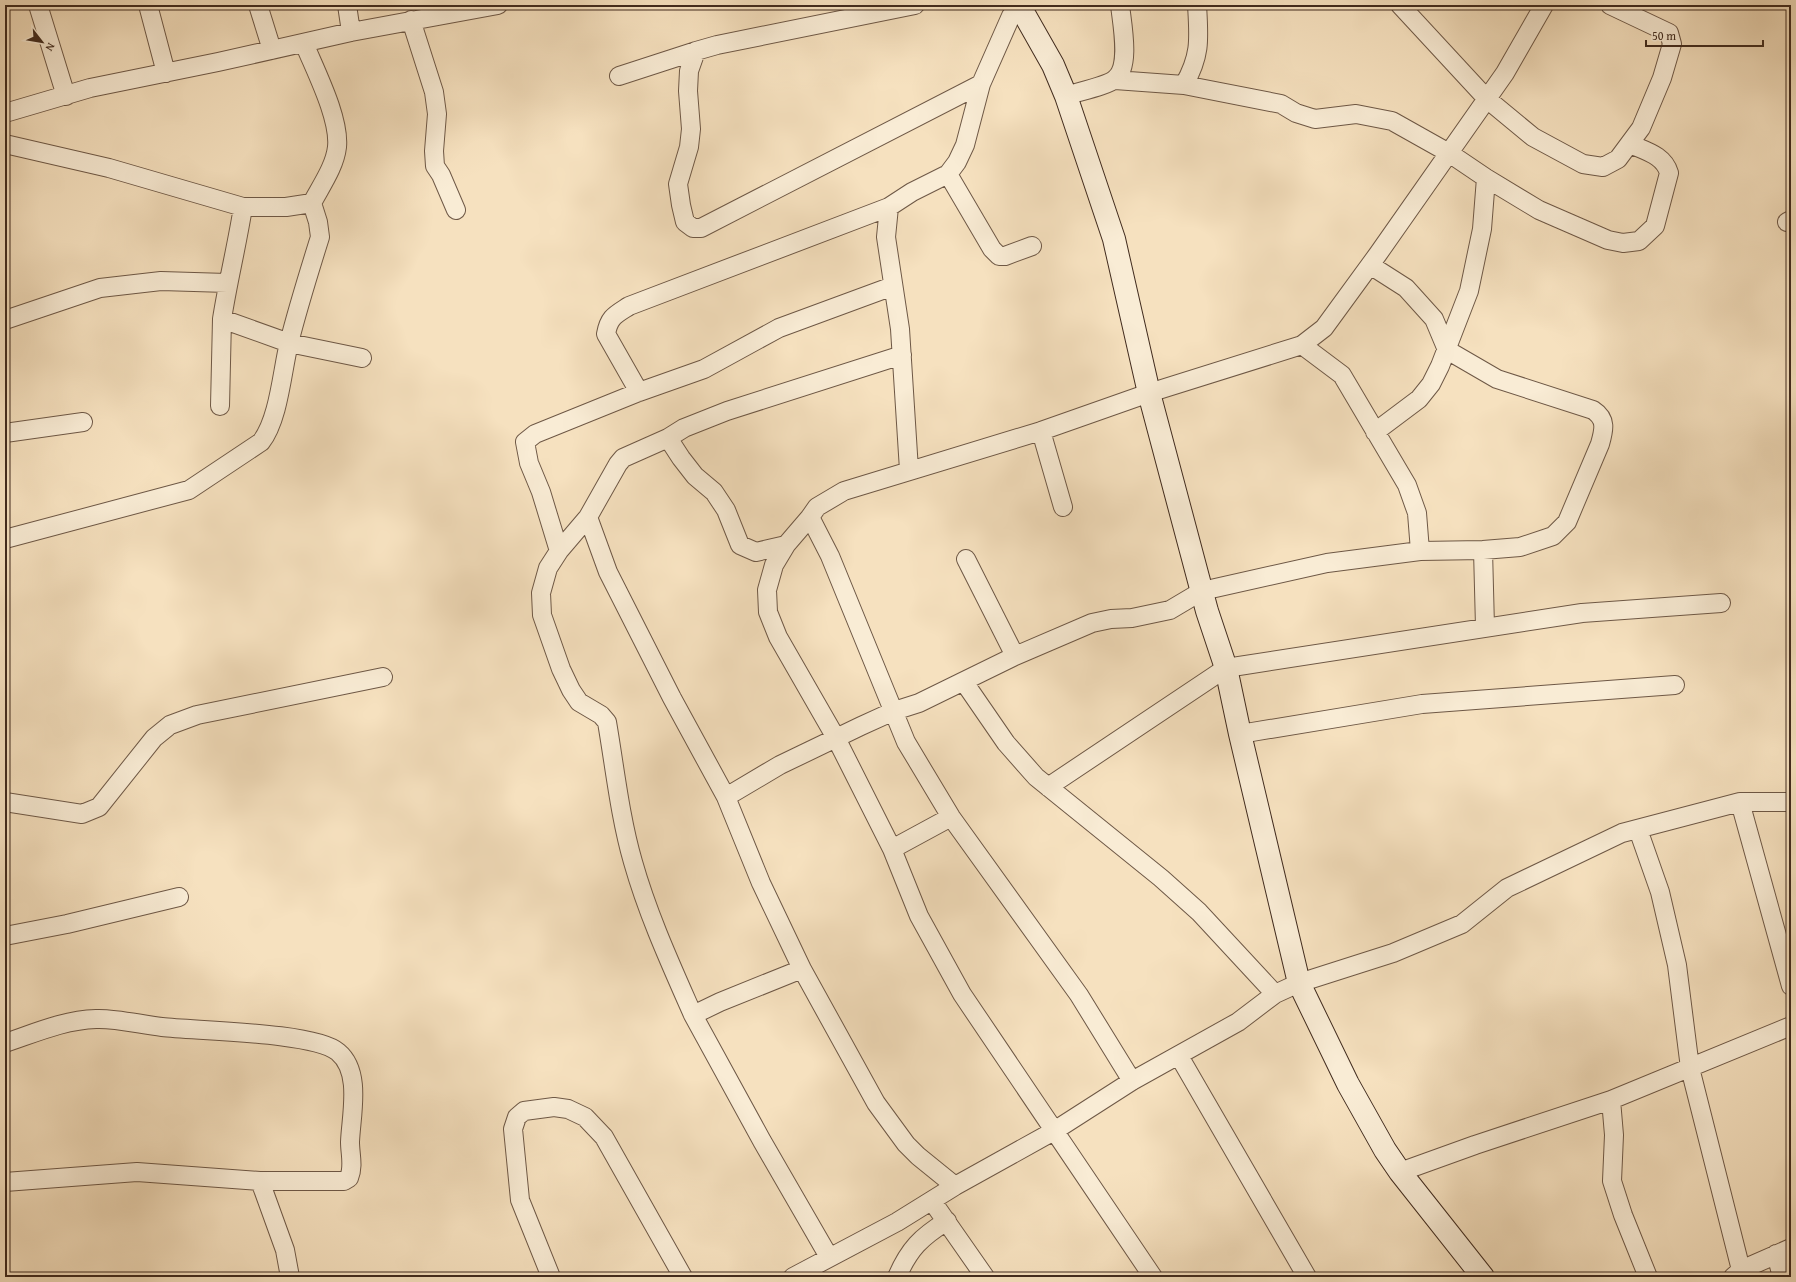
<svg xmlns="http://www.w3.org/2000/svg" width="1796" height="1282" font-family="'Gentium Book Plus',serif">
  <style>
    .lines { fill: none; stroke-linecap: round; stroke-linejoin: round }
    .street-casing { stroke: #6e5846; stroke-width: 20 }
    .secondary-casing { stroke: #412b1e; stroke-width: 24 }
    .street { stroke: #f9ecd5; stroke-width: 18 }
    .secondary { stroke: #f9ecd5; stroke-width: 22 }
  </style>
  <rect width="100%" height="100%" fill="#f6e1bf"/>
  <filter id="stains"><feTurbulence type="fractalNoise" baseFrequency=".005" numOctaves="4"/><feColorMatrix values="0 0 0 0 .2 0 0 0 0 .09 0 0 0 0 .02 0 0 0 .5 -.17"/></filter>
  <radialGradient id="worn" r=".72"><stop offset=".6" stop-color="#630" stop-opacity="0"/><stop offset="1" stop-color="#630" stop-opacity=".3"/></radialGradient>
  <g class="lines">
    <g class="street-casing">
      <path id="street" d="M38 5 66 96
        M148 5 166 73
        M258 5 272 50
        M347 5 351 32
        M915 5 717 45 696 51 689 71 688 91 691 129 689 147 678 184 681 205 685 222 693 228H701L981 84
        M1400 5 1487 99 1533 137 1583 164 1603 167 1618 159 1641 128 1662 78 1672 44 1669 33 1610 5
        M411 20 434 92 437 114 434 151 435 166 441 175 456 210
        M619 76 696 51
        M1115 80 1184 85 1281 104 1296 113 1315 119 1356 114 1392 121 1449 153 1486 178 1539 210 1608 240 1623 243 1639 241 1655 226 1669 173C1664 155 1645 151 1630 144
        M1184 85C1201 55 1199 39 1197 5
        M1066 96C1077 92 1107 86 1115 79 1131 67 1122 24 1120 5
        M5 113 90 88 218 62 351 32 498 5
        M5 144 109 168 243 207H286L312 203C321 186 335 166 337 147 340 118 315 70 304 43
        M948 174 992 249 999 256H1005L1032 246
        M243 207C237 245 228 281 222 319L289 343 362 358
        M889 207 886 237 900 329 909 470
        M1787 222 1791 220
        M5 320 100 288 161 281 227 283
        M1302 345 1342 375 1407 485 1417 513 1420 551
        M639 392 606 334C609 317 615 315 629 306L889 207 912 192 948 174 957 162 965 145 981 84 1011 16 1020 8
        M220 406 222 319
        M1041 431 1063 507
        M1375 432 1419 399 1431 384 1440 366 1469 291 1482 229 1486 178
        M5 433 83 422
        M668 438 681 458 695 476 714 492 726 510 740 545 756 552 786 545
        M588 517 608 572 672 698 726 797 761 883 802 969 876 1103 906 1144 918 1156 955 1186
        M810 517 786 545 774 565 767 590 768 612 778 637 836 738 892 849 919 916 962 994 1153 1277
        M5 539 189 490 261 442C279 419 282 371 289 343 298 307 309 272 320 237L318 222 312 203
        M1483 550 1485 627
        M559 551 541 492 529 463 525 442 535 434 639 392 704 369 779 328 893 286
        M966 559 1015 656
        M964 682 1006 743 1036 777 1161 878 1199 912 1275 994
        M1240 734 1422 704 1675 685
        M1048 787 1226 668 1582 613 1721 603
        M726 797 780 765 861 726 894 711 919 703 1015 656 1092 623 1111 619 1132 618 1170 610 1202 591 1327 563 1420 551 1483 550 1520 547 1553 536 1567 522 1600 444C1604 430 1607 419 1593 410L1497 379 1447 350 1434 319 1406 288 1370 265
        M5 802 82 814 99 807 154 738 170 725 197 715 383 677
        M1740 802 1791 986
        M1636 830 1640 835 1660 892 1677 965 1690 1068 1741 1270
        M892 849 951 817
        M5 936 67 924 179 897
        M802 969 720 1002 693 1015 762 1141 829 1257
        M693 1015C671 965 648 915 633 862 620 817 615 769 607 722L601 715 579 702 571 690 561 669 542 615 541 593 548 568 559 551 588 517 618 464 623 458 668 438 684 428 727 411 902 355
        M5 1043C35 1033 64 1020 96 1019 116 1018 142 1025 162 1027 198 1031 315 1032 338 1052 362 1072 351 1115 350 1142 350 1154 354 1166 349 1178L344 1181H260L137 1172 5 1182
        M1179 1056 1307 1277
        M1132 1081 1079 995 951 817 906 742 830 556 810 517 817 507 844 491 1041 431 1149 393 1302 345 1324 328 1378 254 1505 73 1544 5
        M1611 1100 1614 1135 1612 1181 1623 1215 1648 1277
        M1400 1172 1475 1145 1611 1100 1791 1026
        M260 1181 285 1250 290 1277
        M932 1201 985 1277
        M1776 1254 1782 1277
        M551 1277 520 1200 513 1129 517 1117 524 1111 554 1107 568 1109 585 1117 604 1137 683 1277
        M793 1277 897 1222 955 1186 1054 1131 1132 1081 1238 1022 1275 994 1299 983 1393 953 1462 924 1507 888 1622 833 1740 802H1791
        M897 1277C909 1249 921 1237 947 1221
        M1733 1277 1741 1270 1791 1248"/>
    </g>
    <g class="secondary-casing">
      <path id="secondary" d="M1019 5 1053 65 1066 96 1114 239 1149 393 1207 611 1226 668 1240 734 1299 983 1348 1084 1385 1150 1400 1172 1483 1277"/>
    </g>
    <use href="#street" class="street"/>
    <use href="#secondary" class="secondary"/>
  </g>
  <rect width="1796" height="1282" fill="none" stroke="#f6e1bf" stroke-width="20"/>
  <rect x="6" y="6" width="1784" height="1270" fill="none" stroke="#412b1e" stroke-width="2"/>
  <rect x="10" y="10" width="1776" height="1262" fill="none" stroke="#412b1e"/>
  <g transform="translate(42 42) rotate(121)" stroke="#f9ecd5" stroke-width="3" paint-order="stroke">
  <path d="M0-3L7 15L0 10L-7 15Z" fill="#412b1e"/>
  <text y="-6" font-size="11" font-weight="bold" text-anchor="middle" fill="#412b1e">N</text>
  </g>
  <path d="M1646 40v6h117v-6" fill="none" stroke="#412b1e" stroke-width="2"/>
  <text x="1652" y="40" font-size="12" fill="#412b1e" stroke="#f9ecd5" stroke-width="3" paint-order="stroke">50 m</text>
  <rect width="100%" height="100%" filter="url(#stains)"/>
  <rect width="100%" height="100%" fill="url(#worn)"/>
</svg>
